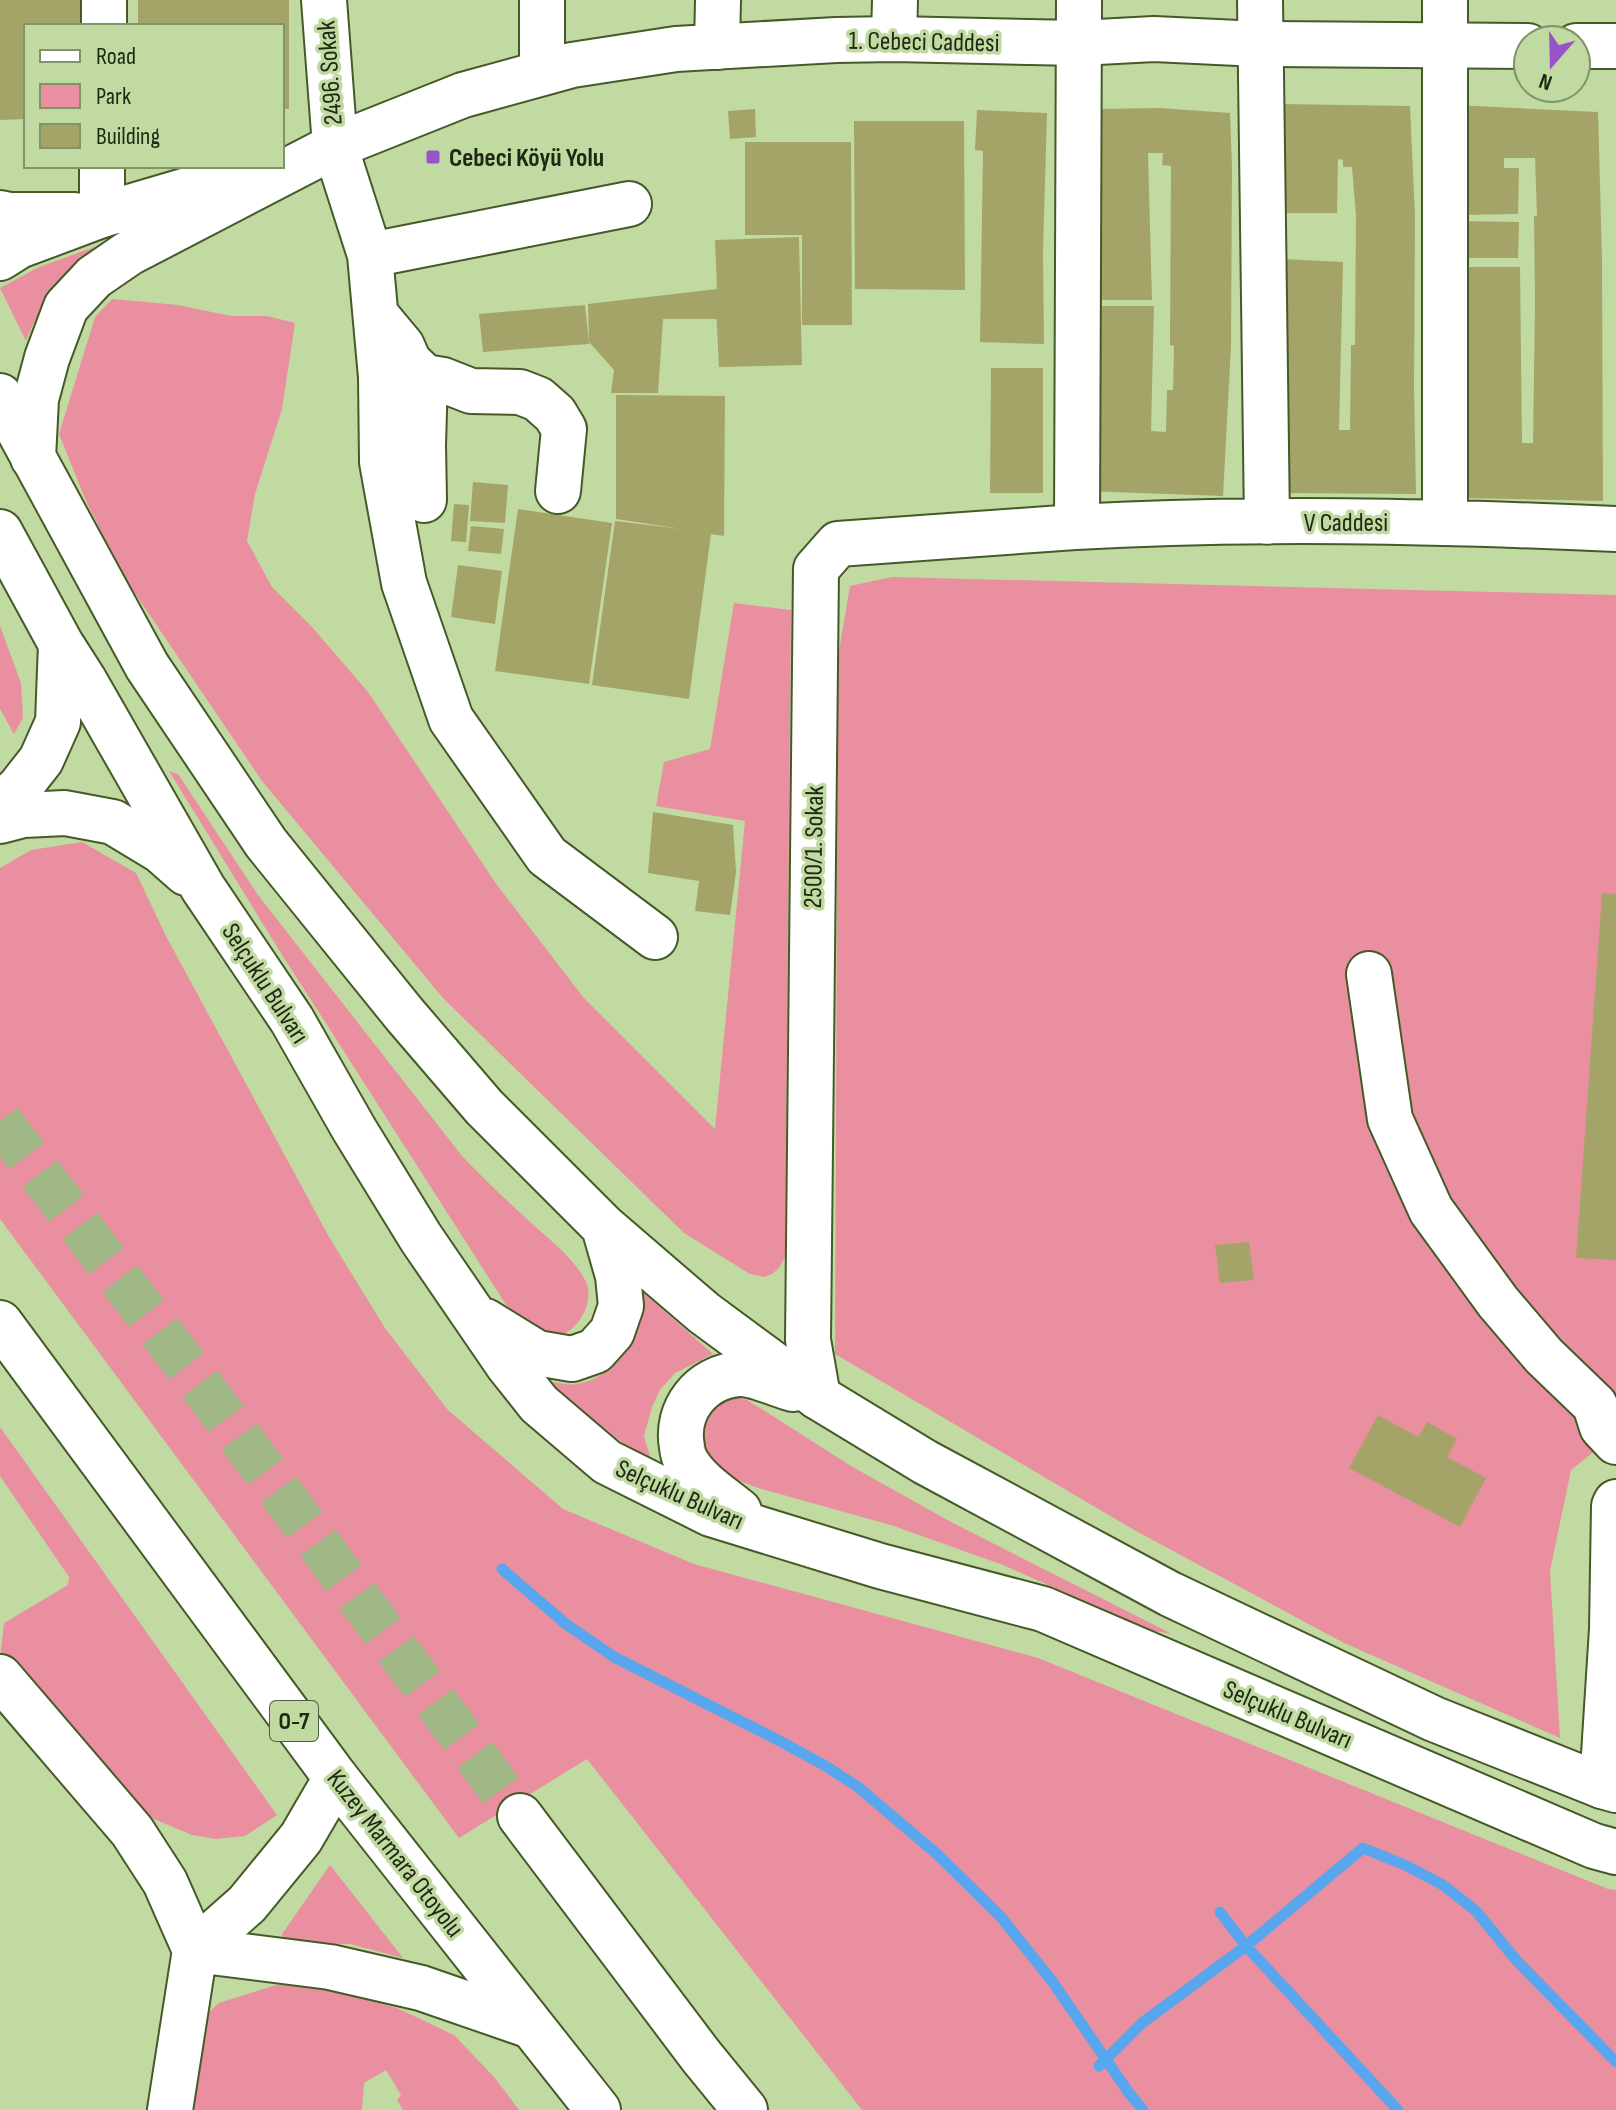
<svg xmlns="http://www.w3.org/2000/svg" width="1616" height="2110" font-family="'Sofia Sans Condensed',sans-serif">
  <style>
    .green { fill: #ea8f9f }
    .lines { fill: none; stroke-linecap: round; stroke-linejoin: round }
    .stream { stroke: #58a6ed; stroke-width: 11 }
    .building { fill: #a4a469 }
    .highway-tunnel { stroke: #a0b786; stroke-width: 44; stroke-dasharray: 44 22; stroke-linecap: butt }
    .minor-casing { stroke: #445a27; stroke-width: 48 }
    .major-casing { stroke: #445a27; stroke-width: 48 }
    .highway-casing { stroke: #445a27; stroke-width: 48 }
    .minor { stroke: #fff; stroke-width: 44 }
    .major { stroke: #fff; stroke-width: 44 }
    .highway { stroke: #fff; stroke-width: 44 }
    .poi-dot { fill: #9753c8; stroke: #c0daa2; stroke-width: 3 }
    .labels { text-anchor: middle; stroke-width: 7; stroke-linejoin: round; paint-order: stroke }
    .shield { fill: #c0daa2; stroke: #505e3f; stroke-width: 2 }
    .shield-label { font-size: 24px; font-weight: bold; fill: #202914 }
    .street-label { font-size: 26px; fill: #202914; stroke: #c0daa2 }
    .poi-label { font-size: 26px; font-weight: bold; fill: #202914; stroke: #c0daa2; text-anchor: start }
  </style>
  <rect width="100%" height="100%" fill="#c0daa2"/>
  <path class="green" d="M100 245C65 276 43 297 26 341L0 288 39 267Z
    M112 299 178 305 231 316H267L295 323 282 409 255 494 247 541 272 587 312 627 368 692 497 885 583 997 715 1129 745 821 656 806 664 762 710 749 734 603 791 610 785 1257 779 1268 772 1274 764 1277 750 1274 684 1233 443 998 262 781 124 577 86 501 59 434 95 317Z
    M892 577 1616 595V1437L1610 1439 1571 1470 1550 1571 1560 1738 1344 1643 1136 1531 835 1354 838 657 850 586Z
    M0 626 21 683 23 718 14 734 0 709Z
    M169 771 178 774 258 895 462 1156C483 1178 505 1199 528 1220 548 1239 574 1257 586 1282 594 1300 581 1326 564 1334 559 1336 552 1337 546 1338L512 1314 279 950Z
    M82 842 136 873 167 938 329 1237 385 1328 448 1410 563 1509 694 1564 1038 1658 1608 1889 1616 1890V2110H862L587 1759 459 1838 0 1219V868L31 850Z
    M640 1290 713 1354 675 1373 660 1390 652 1407 644 1436 651 1460 631 1449 553 1390 546 1381C556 1382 568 1386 577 1384 621 1376 646 1331 640 1290Z
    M734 1396 747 1400 768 1413 851 1466 951 1522 1172 1634 1149 1630 1003 1565 894 1526 758 1488 716 1472 705 1465 694 1423 706 1408Z
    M0 1427 277 1815 245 1836 216 1839 192 1835 142 1814 0 1658 4 1623 68 1585 69 1577 0 1476Z
    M330 1865 403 1958 350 1944 308 1943 284 1940 282 1934Z
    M276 1985 323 1987 397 2008 454 2035 494 2077 519 2110H403L397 2100 401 2095 386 2070 364 2083 362 2110H185L199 2021 219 2003Z"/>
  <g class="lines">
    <path class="stream" d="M502 1569 566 1624 614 1657 774 1738 824 1765 858 1787 937 1854 1001 1917 1052 1981 1129 2093 1143 2110
      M1220 1912 1246 1946 1398 2110
      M1099 2066 1142 2023 1246 1946 1363 1848 1407 1866 1443 1885 1476 1911 1517 1961 1616 2062"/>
  </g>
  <path class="building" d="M0 0H83V26H26V119L0 120Z
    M138 0H289V109H282V26H138Z
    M1280 104 1410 106 1415 216 1414 388 1416 494 1278 493 1283 259 1343 262 1339 430H1350L1351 345H1355L1356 216 1352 167H1343V160L1338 159 1337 213H1280Z
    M1454 105 1598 112 1602 257 1603 501 1461 498 1462 267H1520L1522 443H1533L1535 302 1534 216H1537L1535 158H1504V168H1519L1518 214 1457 215Z
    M1159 108 1230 113 1232 168 1231 347 1223 496 1085 491 1097 306H1154L1151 431 1166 432 1167 390H1173L1174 346 1170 345 1171 166 1162 165 1163 153H1148L1152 300H1092L1095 109Z
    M755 109 756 137 730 139 728 111Z
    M977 110 1047 113 1043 251 1044 344 980 342 983 151 975 150Z
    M854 121H964L965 290 855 289Z
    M745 142H851L852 325H802V235H745Z
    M1459 221 1519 222 1518 258H1458Z
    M799 237 802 365 719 367 716 308 717 319H663L658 393H611L614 370 589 342 588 304 717 289 715 240Z
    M585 305 589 344 483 352 479 314Z
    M991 368H1043V493H990Z
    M616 395 725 396 724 536 711 534 689 699 592 685 615 521 682 529 616 519Z
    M473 482 508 485 505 523 470 521Z
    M454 504 469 505 466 542 451 541Z
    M518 509 612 523 589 684 495 671Z
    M471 526 504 529 501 554 468 551Z
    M458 565 502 571 495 624 451 617Z
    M653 812 733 825 736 872 730 915 695 911 699 881 648 873Z
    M1602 893 1616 894V1260L1576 1258Z
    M1249 1242 1254 1280 1220 1283 1215 1245Z
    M1378 1415 1418 1437 1427 1422 1457 1439 1447 1457 1486 1478 1460 1527 1349 1468Z"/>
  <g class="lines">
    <path class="highway-tunnel" d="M0 1121 210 1397 520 1816"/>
    <g class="minor-casing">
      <path id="minor" d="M324 0 335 146 370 255 381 377 382 462 404 583 451 719 547 856 655 937
        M1260 0 1267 522
        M1445 0V522
        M104 26V0
        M894 39 895 0
        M717 47 718 0
        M542 73V0
        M102 215V166
        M370 255 629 204
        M377 316 402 346 409 362 425 377 443 380 471 391 520 392 538 399 555 414 564 429 558 491
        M424 500 423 445 425 377
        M1077 527 1079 0
        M1369 974 1390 1119 1431 1210 1498 1302 1544 1356 1595 1405 1602 1427 1616 1442
        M818 1397 808 1340 816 569 838 544C917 539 996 532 1075 527 1255 517 1436 521 1616 529
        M0 1677 132 1831 165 1882 195 1950 170 2110
        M1602 1786 1612 1629 1614 1506 1616 1502
        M195 1950 330 1967 421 1988 531 2026
        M195 1950 247 1904 301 1838 336 1778"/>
    </g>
    <g class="major-casing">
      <path id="major" d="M1576 46H1616
        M0 213 10 215H75
        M0 258 19 246 102 215 238 175
        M0 396 147 666 266 843 405 1015 484 1107 604 1227 662 1277 704 1313 818 1397 925 1462 1170 1594 1434 1719 1602 1786 1616 1790
        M33 458 36 399 47 358 66 307 94 277 129 253 335 146 463 95 572 65 676 49 836 40 894 39 1079 43 1154 39 1259 44 1528 46
        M0 532 61 644 84 680 203 888 292 1020 354 1129 421 1238 508 1365 539 1404 607 1462 711 1514 880 1566 1043 1609 1594 1846 1616 1852
        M0 805 19 788 41 760 58 722 61 644
        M0 821 23 815 65 813 113 822 161 851 186 873
        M485 1321 537 1353 572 1359 595 1351 612 1332 621 1306 618 1276 604 1227
        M739 1511C721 1496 696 1481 685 1459 684 1458 682 1449 682 1447 675 1410 701 1377 739 1374 753 1373 778 1385 793 1389"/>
    </g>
    <g class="highway-casing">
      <path id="highway" d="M0 1323 336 1778 598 2110
        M520 1816 701 2056 745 2110"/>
    </g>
    <use href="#minor" class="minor"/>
    <use href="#major" class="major"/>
    <use href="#highway" class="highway"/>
  </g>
  <rect class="poi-dot" x="425" y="149" width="16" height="16" rx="4"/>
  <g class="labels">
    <rect class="shield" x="270" y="1701" width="48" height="40" rx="6"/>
    <g class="shield-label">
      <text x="294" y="1729">O-7</text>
    </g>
    <g class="street-label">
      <text transform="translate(924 41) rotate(1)" y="9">1. Cebeci Caddesi</text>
      <text transform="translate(329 73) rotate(-94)" y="9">2496. Sokak</text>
      <text x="1346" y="531">V Caddesi</text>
      <text transform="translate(813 847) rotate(-89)" y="9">2500/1. Sokak</text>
      <text transform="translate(266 983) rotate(57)" y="9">Selçuklu Bulvarı</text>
      <text transform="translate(680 1494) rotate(24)" y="9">Selçuklu Bulvarı</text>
      <text transform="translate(1288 1714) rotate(23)" y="9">Selçuklu Bulvarı</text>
      <text transform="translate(396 1853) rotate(52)" y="9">Kuzey Marmara Otoyolu</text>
    </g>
    <g class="poi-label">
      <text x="449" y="166">Cebeci Köyü Yolu</text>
    </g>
  </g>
  <rect x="24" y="24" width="260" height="144" fill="#c0daa2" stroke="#809369" stroke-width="2"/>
  <rect x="40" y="50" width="40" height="12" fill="#ffffff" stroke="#809369" stroke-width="2"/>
  <text x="96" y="64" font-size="24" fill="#202914">Road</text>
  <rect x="40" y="84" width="40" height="24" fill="#ea8f9f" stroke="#809369" stroke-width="2"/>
  <text x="96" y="104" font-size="24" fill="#202914">Park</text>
  <rect x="40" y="124" width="40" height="24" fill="#a4a469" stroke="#809369" stroke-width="2"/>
  <text x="96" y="144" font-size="24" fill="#202914">Building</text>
  <g transform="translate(1552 64) rotate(200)"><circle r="38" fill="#c0daa2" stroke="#809369" stroke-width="2"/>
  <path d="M0-6L14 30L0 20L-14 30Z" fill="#9753c8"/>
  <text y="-12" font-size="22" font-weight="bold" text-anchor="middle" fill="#202914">N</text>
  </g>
</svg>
